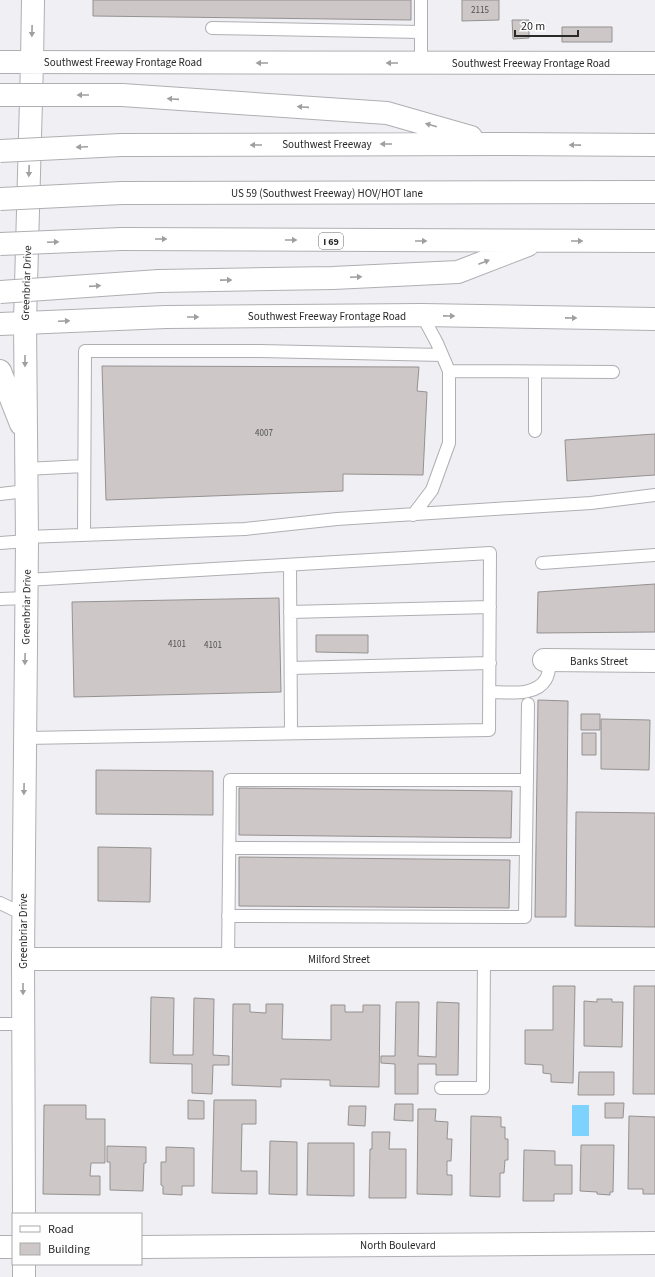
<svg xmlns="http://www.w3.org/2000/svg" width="655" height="1277" font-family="'Source Sans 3',sans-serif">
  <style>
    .water { fill: #7ed2fe }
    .building { fill: #cdc7c7; stroke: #969191 }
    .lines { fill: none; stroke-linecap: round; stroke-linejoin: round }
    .lane-casing { stroke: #afafb3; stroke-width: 14 }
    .street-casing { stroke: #afafb3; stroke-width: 24 }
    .secondary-casing { stroke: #afafb3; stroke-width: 24 }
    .primary-casing { stroke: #afafb3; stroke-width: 24 }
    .highway-casing { stroke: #afafb3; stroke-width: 24 }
    .lane { stroke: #fff; stroke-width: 12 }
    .street { stroke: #fff; stroke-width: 22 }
    .secondary { stroke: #fff; stroke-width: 22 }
    .primary { stroke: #fff; stroke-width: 22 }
    .highway { stroke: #fff; stroke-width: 22 }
    .highway-bridge-casing { stroke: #afafb3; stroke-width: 24; stroke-linecap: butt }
    .highway-bridge { stroke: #fff; stroke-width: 22 }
    .oneway { fill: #9f9f9f }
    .labels { text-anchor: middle; stroke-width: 3; stroke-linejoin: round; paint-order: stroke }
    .number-label { font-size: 9px; fill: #525051 }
    .shield { fill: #fefeff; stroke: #69696a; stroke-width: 1 }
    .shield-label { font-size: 10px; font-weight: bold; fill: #29292a }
    .street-label { font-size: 11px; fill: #29292a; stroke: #fefeff }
  </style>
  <rect width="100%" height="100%" fill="#f0f0f4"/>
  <path class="water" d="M572 1105H589V1136H572Z"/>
  <path class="building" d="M93 0H411V20L93 16Z
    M462 0H499V20L462 21Z
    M512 20H529V38L513 39Z
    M562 27H612V42H562Z
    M102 366 419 367 417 391 427 392 423 475 343 474V491L106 500Z
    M655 434V475L567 481 565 440Z
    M655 584V632L537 633 538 592Z
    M279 598 281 692 74 697 72 602Z
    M316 635H368V653L316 652Z
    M538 700 568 701 566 917H535Z
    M581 714H600V730H581Z
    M601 719 650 720 649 770 601 769Z
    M582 733H596V755H582Z
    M96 770 213 771V815L96 814Z
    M239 788 512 791 511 838 239 835Z
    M576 812 655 813V927L575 926Z
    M98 847 151 848 150 902 98 901Z
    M239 857 510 860 509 908 239 906Z
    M553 986H575L573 1083 551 1082V1074L543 1073V1065L525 1064V1030H553Z
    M634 986H655V1094H633Z
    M151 997 174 998 173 1055H193L194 998 214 999 213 1055 229 1056V1065H213L212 1094 192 1093V1064L150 1063Z
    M597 999H612V1002H623L622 1047 584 1046V1001L597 1002Z
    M396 1002H419L418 1056 436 1057 437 1002 459 1003 458 1075H436V1064H418V1094H395V1064L381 1063V1056H395Z
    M233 1004H250V1012L266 1013V1004H283L282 1039 331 1040V1005H345V1012H363V1005H380L379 1087 330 1086V1080L281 1079V1087L232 1085Z
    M579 1072H614V1095H578Z
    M188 1100 204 1101V1119H188Z
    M214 1100H256V1124H242L241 1171H257V1194L212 1193Z
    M605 1103H624L623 1118H605Z
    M395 1104H413V1121L394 1120Z
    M44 1105H86V1119H105V1163H91L90 1176H100V1195L43 1194Z
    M349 1106H366L365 1126 348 1125Z
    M418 1109H436L435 1121 448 1122 447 1139H452L451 1161H447V1175H452V1195L417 1194Z
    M471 1116 501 1117V1127H505V1139H508V1160H505L504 1173H500V1197L470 1196Z
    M629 1116 655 1117V1194H643V1189H628Z
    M372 1132H390L389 1149H406V1198H369L370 1149H372Z
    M270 1141 297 1142V1195L269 1194Z
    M308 1143H354V1196L307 1195Z
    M581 1145H614L613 1192H610V1195L597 1194V1192L580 1191Z
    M107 1146 146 1147V1163H144L143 1191 110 1190V1162H107Z
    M166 1147 194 1148V1186H182V1195L163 1194V1186L161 1185V1162H166Z
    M524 1150 555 1151V1165H572V1194H554V1201H523Z"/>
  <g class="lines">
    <g class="lane-casing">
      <path id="lane" d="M421 0V63
        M212 28 421 32
        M449 371 613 372
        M535 431V372
        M26 469 84 466
        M0 494 26 491
        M413 515 432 490 449 443V371L437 343 422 315
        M84 534 85 351H260L442 355
        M26 537 245 529 337 519 591 503 655 495
        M0 543 27 541
        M542 563 655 555
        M290 565 291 733
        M0 599 26 598
        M290 612 490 607
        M291 668 490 663
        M489 692C507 692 536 697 546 679 549 674 549 666 551 661
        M25 738 489 730 490 553 26 580
        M229 848 526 849
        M0 903 23 914
        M228 916 525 917 528 704
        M228 959 230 780H527
        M0 1024H23
        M441 1088H483L484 960"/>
    </g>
    <g class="street-casing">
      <path id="street" d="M544 660 655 661
        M23 959H655
        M0 1247H13
        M141 1247 655 1243"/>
    </g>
    <g class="secondary-casing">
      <path id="secondary" d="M0 62 655 63
        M0 324 166 317 422 315 655 319
        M0 371 21 424
        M24 1214 23 959 27 541 25 322 32 62
        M24 1277V1264"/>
    </g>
    <g class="primary-casing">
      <path id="primary" d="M32 62 33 0"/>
    </g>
    <g class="highway-casing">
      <path id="highway" d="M122 95 387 113 471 137
        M121 145 495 144 655 145
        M122 193 655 192
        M122 239 655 241
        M159 281 333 278 458 272 528 245"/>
    </g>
    <use href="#lane" class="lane"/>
    <use href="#street" class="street"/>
    <use href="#secondary" class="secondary"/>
    <use href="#primary" class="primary"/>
    <use href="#highway" class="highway"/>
    <g class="highway-bridge-casing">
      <path id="highway-bridge" d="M0 95H122
        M0 151 121 145
        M0 199 122 193
        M0 244 122 239
        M0 292 159 281"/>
    </g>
    <use href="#highway-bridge" class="highway-bridge"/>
  </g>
  <defs><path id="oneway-solid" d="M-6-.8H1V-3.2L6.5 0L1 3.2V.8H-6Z"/></defs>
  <g class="oneway">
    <use href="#oneway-solid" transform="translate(32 31) rotate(91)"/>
    <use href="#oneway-solid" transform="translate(262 63) rotate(-180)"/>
    <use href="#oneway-solid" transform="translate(392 63) rotate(-180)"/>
    <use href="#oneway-solid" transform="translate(83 95) rotate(-180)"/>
    <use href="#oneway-solid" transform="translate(173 99) rotate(-176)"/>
    <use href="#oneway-solid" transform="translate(303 107) rotate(-176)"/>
    <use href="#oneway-solid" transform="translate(431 125) rotate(-164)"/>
    <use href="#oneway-solid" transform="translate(386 144) rotate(180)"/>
    <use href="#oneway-solid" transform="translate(256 145) rotate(180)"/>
    <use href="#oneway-solid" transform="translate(575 145) rotate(-179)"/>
    <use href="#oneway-solid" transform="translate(82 147) rotate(177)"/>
    <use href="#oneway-solid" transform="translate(29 171) rotate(92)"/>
    <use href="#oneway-solid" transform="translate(161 239)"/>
    <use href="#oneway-solid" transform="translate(291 240)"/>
    <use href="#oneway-solid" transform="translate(421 241)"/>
    <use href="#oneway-solid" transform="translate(577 241)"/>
    <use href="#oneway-solid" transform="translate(53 242) rotate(-2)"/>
    <use href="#oneway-solid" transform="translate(484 262) rotate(-21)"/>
    <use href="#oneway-solid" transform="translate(356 277) rotate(-2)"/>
    <use href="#oneway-solid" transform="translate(226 280) rotate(-1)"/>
    <use href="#oneway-solid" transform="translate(95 286) rotate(-4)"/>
    <use href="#oneway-solid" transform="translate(449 316) rotate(1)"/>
    <use href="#oneway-solid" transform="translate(193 317)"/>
    <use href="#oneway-solid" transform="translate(571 318) rotate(1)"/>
    <use href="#oneway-solid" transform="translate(64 321) rotate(-2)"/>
    <use href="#oneway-solid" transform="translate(25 361) rotate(90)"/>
    <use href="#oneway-solid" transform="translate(25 659) rotate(91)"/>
    <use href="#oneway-solid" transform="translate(24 789) rotate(91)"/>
    <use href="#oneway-solid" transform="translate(23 989) rotate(90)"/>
  </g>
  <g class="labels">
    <g class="number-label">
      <text x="480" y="13">2115</text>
      <text x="264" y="436">4007</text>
      <text x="177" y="647">4101</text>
      <text x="213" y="648">4101</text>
    </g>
    <rect class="shield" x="319" y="233" width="24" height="16" rx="3"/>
    <g class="shield-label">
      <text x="331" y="245">I 69</text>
    </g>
    <g class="street-label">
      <text x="123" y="66">Southwest Freeway Frontage Road</text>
      <text x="531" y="67">Southwest Freeway Frontage Road</text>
      <text x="327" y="148">Southwest Freeway</text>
      <text x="327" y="197">US 59 (Southwest Freeway) HOV/HOT lane</text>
      <text transform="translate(26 283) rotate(-88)" y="4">Greenbriar Drive</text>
      <text x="327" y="320">Southwest Freeway Frontage Road</text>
      <text transform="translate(26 607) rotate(-89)" y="4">Greenbriar Drive</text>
      <text x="599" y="665">Banks Street</text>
      <text transform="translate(23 931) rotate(-90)" y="4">Greenbriar Drive</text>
      <text x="339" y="963">Milford Street</text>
      <text x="398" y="1249">North Boulevard</text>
    </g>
  </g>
  <rect x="12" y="1213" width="130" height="52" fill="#fefeff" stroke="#a9a9aa"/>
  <rect x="20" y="1226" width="20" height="6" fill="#ffffff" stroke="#a9a9aa"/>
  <text x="48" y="1233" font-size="12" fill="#29292a">Road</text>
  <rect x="20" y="1243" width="20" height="12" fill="#cdc7c7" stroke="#a9a9aa"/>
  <text x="48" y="1253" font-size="12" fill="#29292a">Building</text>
  <path d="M515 30v6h63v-6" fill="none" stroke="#29292a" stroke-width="2"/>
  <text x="521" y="30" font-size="12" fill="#29292a" stroke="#fefeff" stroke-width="3" paint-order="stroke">20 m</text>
</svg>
